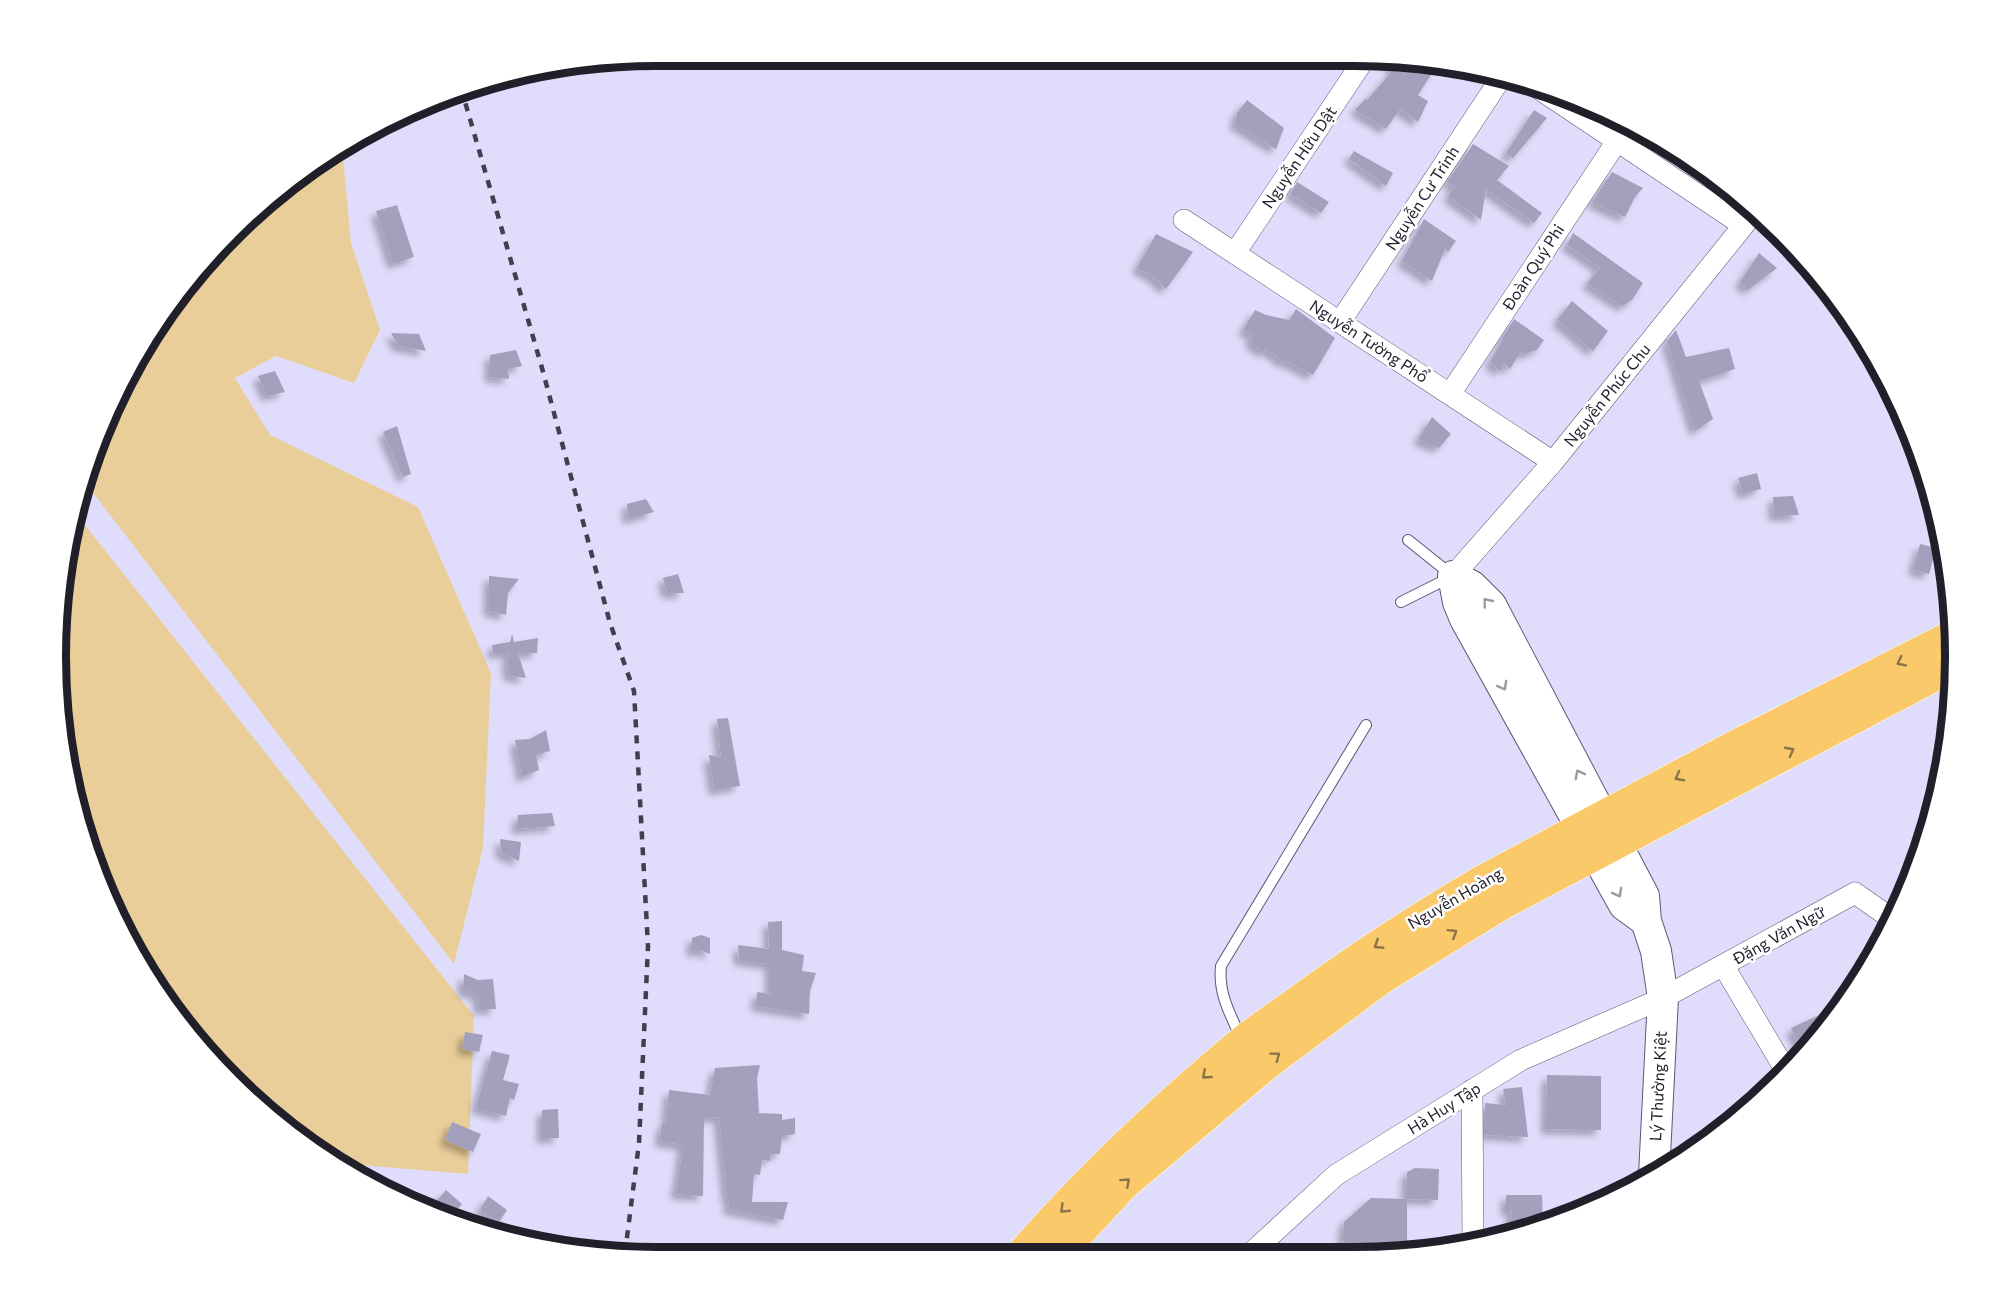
<svg xmlns="http://www.w3.org/2000/svg" width="2011" height="1313" font-family="Commissioner,sans-serif">
  <style>
    .green { fill: #eace9a }
    .building { fill: #a2a0bc; filter: url(#shadow) }
    .lines { fill: none; stroke-linecap: round; stroke-linejoin: round }
    .lane-casing { stroke: #5a5872; stroke-width: 12 }
    .street-casing { stroke: #5a5872; stroke-width: 22 }
    .secondary-casing { stroke: #5a5872; stroke-width: 32 }
    .highway-casing { stroke: #fff; stroke-width: 34 }
    .lane { stroke: #fff; stroke-width: 10 }
    .street { stroke: #fff; stroke-width: 21 }
    .secondary { stroke: #fff; stroke-width: 30 }
    .highway { stroke: #f9c96a; stroke-width: 33 }
    .rail { stroke: #403f4d; stroke-width: 4.5; stroke-dasharray: 8 8; stroke-linecap: butt }
    .highway-bridge-casing { stroke: #fff; stroke-width: 34; stroke-linecap: butt }
    .highway-bridge { stroke: #f9c96a; stroke-width: 33 }
    .oneway { stroke: #9b9a9f }
    .oneway2 { stroke: #8c744a }
    .labels { text-anchor: middle; stroke-width: 5; stroke-linejoin: round; paint-order: stroke }
    .street-label { font-size: 16px; fill: #201f2a; stroke: #fff }
    .rim { fill: none; stroke: #201f2a; stroke-width: 8 }
  </style>
  <defs>
    <filter id="shadow"><feDropShadow dx="-5.5" dy="5.5" stdDeviation="3" flood-color="#0004"/></filter>
  </defs>
  <rect width="100%" height="100%" fill="#dfddfb"/>
  <path class="green" d="M342 147 351 243 380 330 354 383 276 356 235 378 270 435 418 507 491 673 483 848 454 964 84 481 88 463 136 356 180 290 260 205 322 157Z
    M77 515 474 1016 468 1174 336 1163 260 1109 204 1053 136 957 76 812 61 735 57 618Z"/>
  <path class="building" d="M1386 61 1439 62 1418 95 1428 101 1418 122 1400 109 1386 129 1355 110 1365 99 1367 100 1394 69Z
    M1247 100 1284 128 1276 149 1235 124 1237 113Z
    M1534 110 1547 118 1513 158 1506 153Z
    M1473 144 1509 166 1497 180 1542 213 1534 223 1486 189 1481 220 1448 196 1455 187 1447 182Z
    M1354 151 1393 173 1386 186 1349 159Z
    M1612 172 1643 188 1635 197 1625 217 1592 202Z
    M1297 182 1329 202 1321 213 1290 194Z
    M397 205 414 257 393 264 376 211Z
    M1424 219 1456 241 1448 252 1445 249 1432 281 1402 261Z
    M1573 233 1643 283 1632 300 1622 306 1587 283 1600 268 1567 245Z
    M1156 234 1193 252 1166 289 1152 276 1137 268Z
    M1759 253 1777 268 1748 290 1740 282Z
    M1572 301 1608 331 1593 351 1557 320Z
    M1296 309 1335 338 1313 375 1286 361 1285 363 1265 348 1263 353 1250 341 1253 334 1243 330 1255 310 1266 315 1289 320Z
    M1514 319 1544 340 1537 350 1523 354 1521 352 1510 369 1505 364 1500 371 1490 362 1502 341 1501 340Z
    M1676 330 1686 357 1729 348 1735 369 1699 381 1713 419 1695 431 1667 341Z
    M391 333 419 334 426 351 398 346Z
    M516 350 522 366 508 369 509 379 490 377V355Z
    M275 371 285 392 267 396 258 376Z
    M1432 417 1451 434 1439 448 1418 439Z
    M397 426 411 474 403 477 383 432Z
    M1757 473 1761 489 1743 494 1738 478Z
    M1793 496 1799 515 1774 516 1773 497Z
    M646 499 654 512 628 519 627 504Z
    M1920 544 1936 548 1929 574 1913 570Z
    M678 574 684 593H667L663 578Z
    M489 576 519 579 508 593 506 615 489 611Z
    M512 634 514 642 538 638 537 653H518L526 678 510 676 507 664 509 653H493L492 645 510 642Z
    M728 718 740 786 714 790 709 755 721 757 717 719Z
    M546 730 550 751 536 755 539 770 522 777 515 740 530 739Z
    M552 813 555 826 517 829 518 815Z
    M500 839 521 842 519 861 501 853Z
    M782 921V950L804 955 802 971 816 973 810 991 809 1014 756 1006 757 992 770 994V964L739 960 738 945 769 949 768 922Z
    M701 935 710 938V954L700 950 692 952V938Z
    M464 974 478 980 493 979 496 1009H479L478 995 463 990Z
    M1841 1005 1814 1042 1801 1049 1791 1028Z
    M465 1032 483 1035 479 1052 462 1049Z
    M492 1051 510 1055 503 1080 519 1084 514 1100 510 1098 506 1116 476 1108Z
    M760 1065 757 1078 759 1113 782 1114V1120L795 1118V1134L782 1136 780 1154H770V1161L762 1160 760 1175 754 1174 752 1202H788L783 1220 728 1209 729 1202H730L729 1198H727L719 1117 704 1118 703 1196 676 1194 683 1145 660 1141 662 1123 666 1124 669 1090 710 1095 715 1068Z
    M1547 1075 1601 1076V1130L1546 1129Z
    M1522 1087 1528 1137 1485 1135V1103L1506 1105 1503 1089Z
    M558 1109 559 1138H542V1110Z
    M452 1122 481 1134 473 1152 445 1140Z
    M1415 1168 1439 1169 1438 1200 1407 1199V1254L1393 1256H1342L1344 1222 1371 1198 1406 1199 1407 1172Z
    M446 1190 462 1204 450 1218 431 1213 437 1206 434 1204Z
    M1506 1195H1542L1543 1225 1510 1237 1512 1210H1506Z
    M488 1196 507 1210 499 1222 480 1210Z"/>
  <g class="lines">
    <g class="lane-casing">
      <path id="lane" d="M1401 602 1453 576 1408 540
        M1241 1038C1230 1014 1218 993 1221 966L1366 725"/>
    </g>
    <g class="street-casing">
      <path id="street" d="M1532 84 1743 225
        M1184 220 1553 462
        M1235 253 1363 61
        M1340 322 1503 75
        M1450 394 1617 141
        M1453 576 1553 462 1756 210
        M1723 965 1786 1071
        M1472 1090 1473 1243
        M1248 1256 1336 1175 1521 1060 1663 998 1855 893 1892 919"/>
    </g>
    <g class="secondary-casing">
      <path id="secondary" d="M1453 576 1472 586 1491 605 1644 896 1646 921 1656 951 1663 998 1654 1175
        M1453 576 1458 602 1465 619 1624 905 1646 921"/>
    </g>
    <g class="highway-casing">
      <path id="highway" d="M1731 749 1954 636
        M1738 778 1953 665
        M1023 1254C1088 1180 1165 1107 1241 1044 1259 1029 1278 1017 1296 1004 1357 959 1417 920 1482 882
        M1057 1255 1123 1184 1269 1061 1382 977 1502 903"/>
    </g>
    <use href="#lane" class="lane"/>
    <use href="#street" class="street"/>
    <use href="#secondary" class="secondary"/>
    <use href="#highway" class="highway"/>
    <path class="rail" d="M461 88 542 368 610 623 634 691 648 946 639 1143 625 1253"/>
    <g class="highway-bridge-casing">
      <path id="highway-bridge" d="M1482 882 1731 749
        M1502 903 1738 778"/>
    </g>
    <use href="#highway-bridge" class="highway-bridge"/>
  </g>
  <defs><path id="oneway-chevron" d="M-2-3.5L2.5 0L-2 3.5" fill="none" stroke-width="1.6" stroke-linecap="round" stroke-linejoin="round" transform="scale(1.5)"/></defs>
  <g class="oneway">
    <use href="#oneway-chevron" transform="translate(1487 602) rotate(-129)"/>
    <use href="#oneway-chevron" transform="translate(1503 686) rotate(61)"/>
    <use href="#oneway-chevron" transform="translate(1579 774) rotate(-118)"/>
    <use href="#oneway-chevron" transform="translate(1618 893) rotate(61)"/>
  </g>
  <g class="oneway2">
    <use href="#oneway-chevron" transform="translate(1901 662) rotate(153)"/>
    <use href="#oneway-chevron" transform="translate(1790 751) rotate(-28)"/>
    <use href="#oneway-chevron" transform="translate(1679 777) rotate(152)"/>
    <use href="#oneway-chevron" transform="translate(1453 933) rotate(-32)"/>
    <use href="#oneway-chevron" transform="translate(1378 945) rotate(147)"/>
    <use href="#oneway-chevron" transform="translate(1276 1056) rotate(-37)"/>
    <use href="#oneway-chevron" transform="translate(1206 1075) rotate(139)"/>
    <use href="#oneway-chevron" transform="translate(1126 1182) rotate(-42)"/>
    <use href="#oneway-chevron" transform="translate(1064 1209) rotate(136)"/>
  </g>
  <g class="labels">
    <g class="street-label">
      <text transform="translate(1299 157) rotate(-56)" y="6">Nguyễn Hữu Dật</text>
      <text transform="translate(1422 198) rotate(-57)" y="6">Nguyễn Cư Trinh</text>
      <text transform="translate(1533 267) rotate(-57)" y="6">Đoàn Quý Phi</text>
      <text transform="translate(1369 341) rotate(33)" y="6">Nguyễn Tường Phổ</text>
      <text transform="translate(1607 395) rotate(-51)" y="6">Nguyễn Phúc Chu</text>
      <text transform="translate(1455 898) rotate(-30)" y="6">Nguyễn Hoàng</text>
      <text transform="translate(1779 935) rotate(-29)" y="6">Đặng Văn Ngữ</text>
      <text transform="translate(1658 1086) rotate(-87)" y="6">Lý Thường Kiệt</text>
      <text transform="translate(1444 1108) rotate(-32)" y="6">Hà Huy Tập</text>
    </g>
  </g>
  <path d="M0 0H2011V1313H0ZM656 66H1355A590 590 0 0 1 1945 656V657A590 590 0 0 1 1355 1247H656A590 590 0 0 1 66 657V656A590 590 0 0 1 656 66Z" fill="#fff" fill-rule="evenodd"/>
  <path class="rim" d="M656 66H1355A590 590 0 0 1 1945 656V657A590 590 0 0 1 1355 1247H656A590 590 0 0 1 66 657V656A590 590 0 0 1 656 66Z"/>
</svg>
